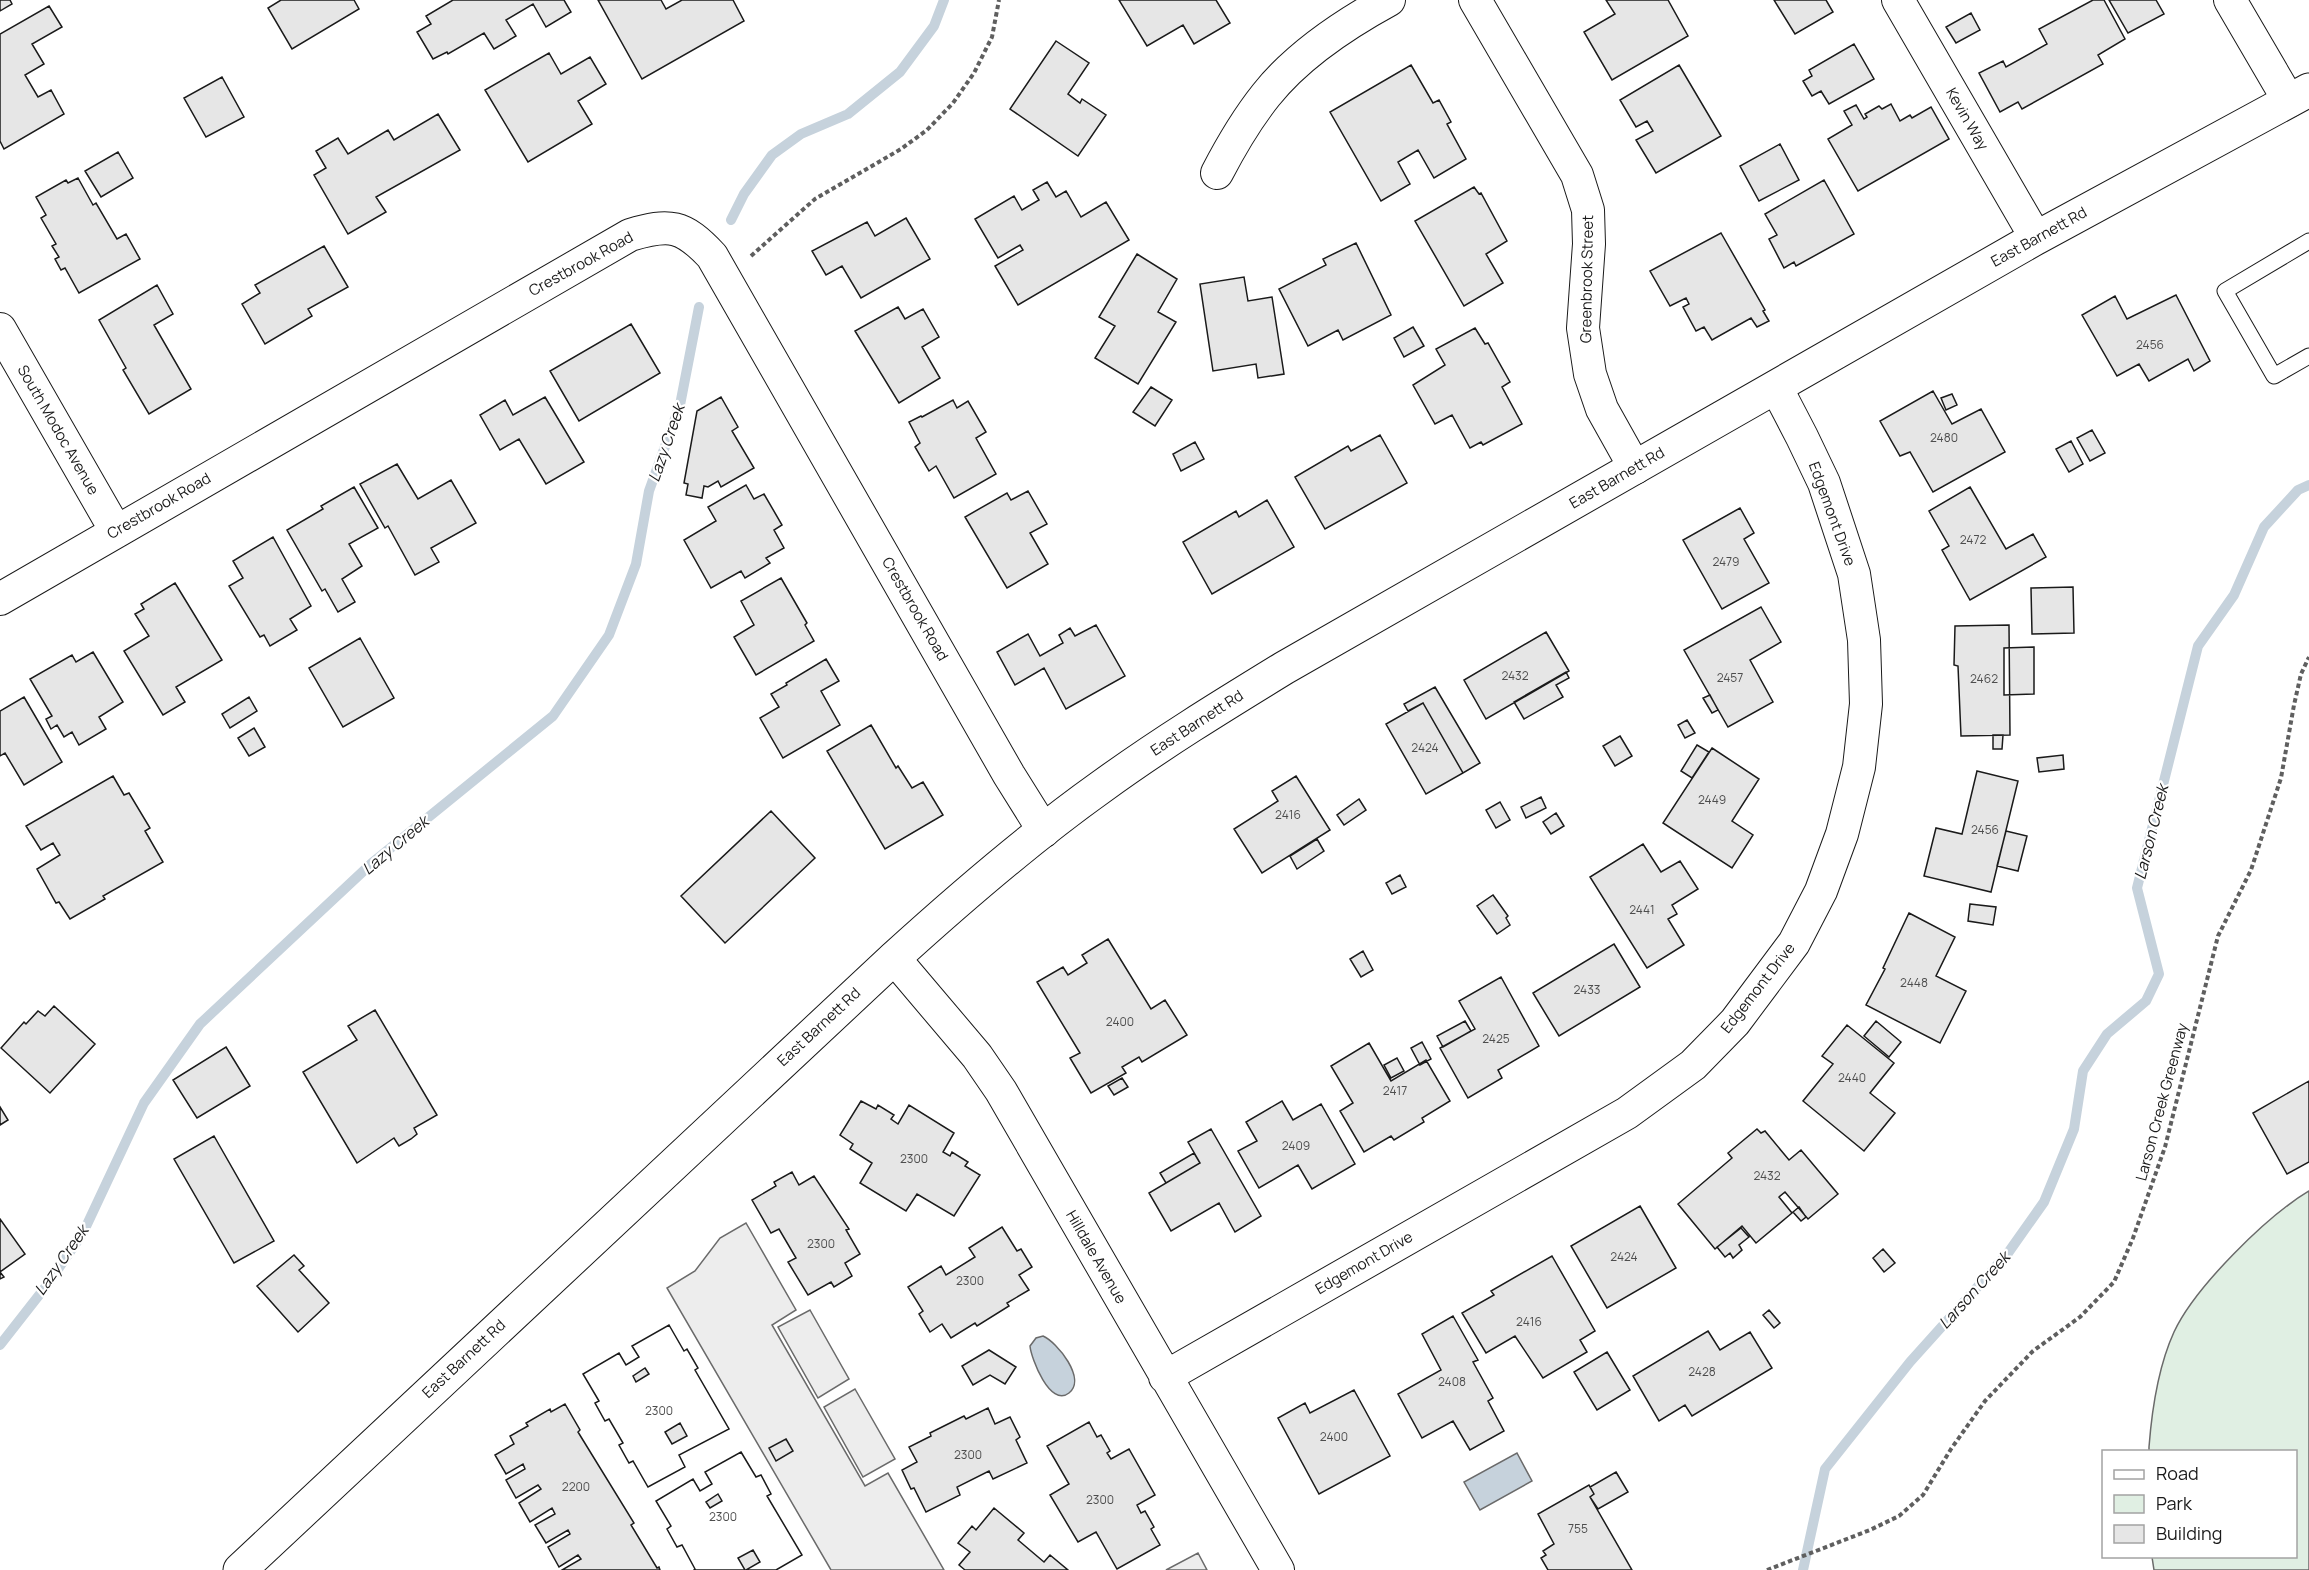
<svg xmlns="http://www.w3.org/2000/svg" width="2309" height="1570" font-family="Manrope,sans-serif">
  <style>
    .green { fill: #e0efe3; stroke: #6a6a6a; stroke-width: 1.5 }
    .parking { fill: #ededed; stroke: #6a6a6a; stroke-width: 1.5 }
    .water { fill: #c6d2dc; stroke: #6a6a6a; stroke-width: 1.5 }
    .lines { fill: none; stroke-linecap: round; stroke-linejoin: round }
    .stream { stroke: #c6d2dc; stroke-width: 10 }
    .building { fill: #e6e6e6; stroke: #1a1a1a; stroke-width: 1.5; fill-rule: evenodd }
    .lane-casing { stroke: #1a1a1a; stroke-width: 17 }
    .street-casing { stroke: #1a1a1a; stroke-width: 34 }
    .primary-casing { stroke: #1a1a1a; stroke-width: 35 }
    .path { stroke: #5f5f5f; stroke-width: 4; stroke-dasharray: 4.5 3; stroke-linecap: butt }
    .lane { stroke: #fff; stroke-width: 15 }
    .street { stroke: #fff; stroke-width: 32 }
    .primary { stroke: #fff; stroke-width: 33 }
    .labels { text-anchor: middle; stroke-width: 4.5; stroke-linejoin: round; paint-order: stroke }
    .number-label { font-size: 12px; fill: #4d4d4d }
    .street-label { font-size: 15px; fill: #1a1a1a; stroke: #fff }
    .water-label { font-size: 16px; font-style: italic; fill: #1a1a1a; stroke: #fff }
  </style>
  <rect width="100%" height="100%" fill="#fff"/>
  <path class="green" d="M2309 1191V1570H2154L2152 1557 2296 1556V1452H2149V1447C2152 1408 2158 1367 2174 1332 2195 1287 2267 1216 2309 1191Z"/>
  <path class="parking" d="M746 1223 796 1310 772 1325 865 1486 888 1473 944 1570H831L667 1288 695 1271 720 1238Z
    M810 1310 849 1379 818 1398 778 1327Z
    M855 1389 895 1459 863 1477 824 1407Z
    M1198 1553 1207 1570H1166Z"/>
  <path class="water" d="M1043 1336C1057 1342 1087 1379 1069 1393 1050 1408 1031 1358 1030 1346L1036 1338Z
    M1517 1453 1532 1481 1480 1510 1464 1482Z"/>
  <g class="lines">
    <path class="stream" d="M731 220 744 194 772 155 801 134 848 114 900 72 934 26 944 0
      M0 1345 47 1285 83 1233 144 1103 200 1024 372 863 553 716 609 635 636 564 649 491 680 405 699 307
      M1803 1570 1825 1469 1910 1362 2008 1253 2044 1202 2074 1129 2083 1071 2107 1034 2146 1001 2159 974 2137 888 2198 646 2234 595 2264 527 2298 490 2309 485"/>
  </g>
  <path class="building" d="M0 0H10L12 4 0 11Z
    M281 0H354L359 9 292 49 268 8Z
    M453 0H564L571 12 546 27 533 4 506 20 516 36 494 49 484 33 448 54 447 52 433 59 417 32 431 24 426 16Z
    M598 0H661L666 9 682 0H733L744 21 642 79Z
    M1119 0H1216L1230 23 1194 44 1183 25 1147 46Z
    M1606 0H1668L1688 36 1612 80 1584 32 1615 14Z
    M1774 0H1826L1833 12 1795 34Z
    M2093 0H2104L2125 39 2098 55 2103 64 2022 109 2018 102 2000 112 1979 73 2003 61 2006 67 2047 44 2039 29Z
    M2109 0H2156L2164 14 2128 33Z
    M49 6 62 27 32 44 44 64 25 75 38 97 51 90 64 114 4 149 0 141V34Z
    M1971 13 1980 30 1956 43 1946 27Z
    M1056 41 1089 63 1068 94 1080 103 1082 99 1106 115 1078 156 1010 109Z
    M1854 44 1874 79 1829 104 1821 91 1812 96 1803 81 1812 76 1809 70Z
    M549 53 561 74 590 57 606 84 578 101 592 124 528 162 485 90Z
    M1411 65 1433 103 1439 100 1451 122 1447 124 1466 159 1434 178 1418 150 1398 162 1410 184 1381 201 1330 112Z
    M1679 65 1721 136 1656 173 1636 140 1653 131 1647 121 1636 127 1620 100Z
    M222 77 244 117 206 137 184 98Z
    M1891 104 1900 121 1910 115 1912 118 1931 107 1949 139 1858 191 1828 139 1852 125 1844 111 1856 105 1864 119 1867 117 1865 114 1879 106 1882 109Z
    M438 114 460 150 376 197 386 212 348 234 314 175 326 168 316 151 338 138 348 154 388 130 394 140Z
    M1780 144 1799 180 1759 201 1740 166Z
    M118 152 133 178 101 197 85 171Z
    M78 178 93 205 96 203 117 239 126 234 140 259 79 293 65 268 61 270 55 259 59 257 52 246 56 244 41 218 46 215 36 197 66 180 68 183Z
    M1824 180 1854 234 1796 266 1794 262 1784 268 1769 239 1777 235 1765 214Z
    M1047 182 1056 197 1066 191 1081 217 1106 202 1129 240 1018 305 995 266 1023 250 1020 245 998 258 975 219 1014 196 1022 210 1039 200 1033 190Z
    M1474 187 1479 194 1481 193 1507 241 1486 254 1503 283 1464 306 1415 221Z
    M906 218 930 259 861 298 842 266 826 275 812 251 867 222 875 236Z
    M1721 233 1765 310 1763 311 1769 321 1757 327 1751 318 1712 340 1704 327 1696 331 1683 307 1689 304 1686 298 1670 306 1650 271Z
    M1356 243 1391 315 1343 340 1338 330 1308 346 1279 289 1326 265 1323 259Z
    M324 246 348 287 308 309 312 316 265 344 242 304 260 293 255 285Z
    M1137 254 1177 279 1158 312 1176 322 1138 384 1095 358 1115 326 1099 317Z
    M1244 277 1248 301 1272 297 1284 374 1258 378 1256 364 1213 371 1200 284Z
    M157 285 173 314 154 325 191 389 149 414 123 370 126 368 99 320Z
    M2176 295 2210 361 2194 371 2188 359 2149 381 2139 364 2117 376 2082 315 2115 296 2127 319Z
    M898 307 905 319 923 309 939 337 922 347 940 378 899 403 855 331Z
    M631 324 660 373 579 421 550 371Z
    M1413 327 1424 346 1404 357 1394 338Z
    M1475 328 1485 344 1488 343 1510 382 1502 387 1522 424 1483 445 1481 442 1470 448 1452 415 1435 424 1413 385 1445 365 1436 349Z
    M1151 387 1172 400 1155 426 1133 412Z
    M1933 391 1952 424 1981 409 2005 452 1933 492 1910 452 1900 456 1880 421Z
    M1952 394 1957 405 1946 410 1941 398Z
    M545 397 584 462 546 484 519 439 500 450 480 415 505 400 513 415Z
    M721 397 738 427 732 431 754 468 721 487 718 481 708 487 704 486 702 498 686 495 688 484 684 483 697 411Z
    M953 400 957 408 968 401 986 432 976 438 996 474 954 498 936 466 929 471 915 447 920 443 909 422 921 416 922 417Z
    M2092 430 2105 453 2090 461 2077 438Z
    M1380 435 1407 483 1325 529 1295 477 1348 446 1351 451Z
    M2071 441 2083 464 2069 472 2056 449Z
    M1195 442 1204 459 1181 471 1173 454Z
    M397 464 418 499 451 480 476 523 431 548 439 562 415 575 388 526 385 528 360 484Z
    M746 485 754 499 764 494 782 525 774 530 784 548 766 558 770 563 745 578 741 571 711 588 684 540 716 521 708 507Z
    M354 487 378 528 349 544 362 566 342 579 355 602 338 612 325 589 322 591 287 530 323 509 321 506Z
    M1970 487 2006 549 2033 534 2046 557 1970 600 1942 550 1949 546 1929 511Z
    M1028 491 1047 524 1030 533 1048 564 1007 588 965 517 1007 493 1011 500Z
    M1267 500 1294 547 1212 594 1183 542 1236 511 1239 517Z
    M1740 508 1754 533 1744 539 1769 583 1722 609 1683 540Z
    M273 537 311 606 290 619 297 630 270 646 264 635 260 637 229 586 243 578 233 561Z
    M781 578 807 623 805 625 814 641 756 675 734 637 754 625 741 601Z
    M175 583 222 660 176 687 185 702 163 715 124 651 149 636 135 614 144 609 141 604Z
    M2073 587 2074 633 2032 634 2031 588Z
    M1761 607 1781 642 1750 660 1773 702 1728 727 1684 650Z
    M1096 625 1125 676 1066 709 1044 668 1015 685 997 652 1028 634 1040 656 1063 643 1059 635 1070 628 1075 636Z
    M2009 625 2010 735 1961 736 1958 666 1954 665 1955 626Z
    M1546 632 1569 671 1486 719 1464 680Z
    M360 638 394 698 343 727 309 668Z
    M2034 647V694L2004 695V648Z
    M93 652 123 702 99 717 106 729 79 745 72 732 64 737 57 725 51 729 46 719 52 716 30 679 72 655 76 662Z
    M826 659 839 681 821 691 840 725 783 758 760 718 779 707 771 694 787 685 786 683Z
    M1566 672 1569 678 1556 685 1563 697 1524 719 1514 702Z
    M1435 687 1480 763 1463 773 1423 703 1408 711 1404 704Z
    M1710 695 1718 710 1712 713 1703 698Z
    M24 697 62 762 24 785 5 753 0 756V711Z
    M249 697 257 711 230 728 222 714Z
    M1423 703 1463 773 1426 794 1386 724Z
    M1687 720 1695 733 1685 738 1678 725Z
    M871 725 896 768 898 766 912 788 923 782 943 815 885 849 827 751Z
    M254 728 265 747 249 756 238 738Z
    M1993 735H2003L2002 749H1993Z
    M1620 736 1632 756 1615 766 1603 746Z
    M1697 745 1709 752 1692 778 1681 771Z
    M1712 748 1759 779 1732 821 1753 835 1732 868 1663 823Z
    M2063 755 2064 769 2039 772 2037 758Z
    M1977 771 2018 781 1991 892 1924 876 1936 828 1962 834Z
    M113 776 124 795 129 793 150 828 145 831 163 862 103 896 105 899 70 919 59 902 56 903 37 869 60 855 53 843 41 850 26 826Z
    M1296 776 1330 830 1262 873 1234 829 1278 801 1272 791Z
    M1541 797 1546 808 1526 818 1521 807Z
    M1359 799 1366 810 1344 825 1337 815Z
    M1500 802 1510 820 1496 828 1486 810Z
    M771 811 815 858 725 943 681 896Z
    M1556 813 1564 826 1551 834 1543 822Z
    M2006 831 2027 836 2018 871 1997 866Z
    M1317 839 1324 851 1297 869 1290 856Z
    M1643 844 1661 872 1680 861 1698 889 1672 905 1677 914 1668 919 1684 945 1647 968 1590 877Z
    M1400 875 1406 887 1392 894 1386 883Z
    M1493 895 1508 916 1506 918 1510 925 1497 934 1477 906Z
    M1970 904 1996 907 1993 925 1968 921Z
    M1909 913 1955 937 1936 976 1966 991 1940 1043 1866 1005 1885 969 1883 968Z
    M1108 939 1151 1009 1165 1000 1187 1035 1142 1062 1139 1057 1122 1067 1126 1073 1091 1093 1070 1058 1080 1053 1037 982 1063 967 1068 975 1087 963 1082 955Z
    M1614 944 1640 987 1559 1036 1533 993Z
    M1363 951 1373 970 1361 977 1350 959Z
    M1501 977 1539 1046 1498 1070 1502 1078 1468 1098 1440 1048 1475 1029 1459 1001Z
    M54 1006 95 1044 50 1093 1 1048 24 1022 26 1024 38 1011 45 1016Z
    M375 1010 437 1115 414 1128 417 1134 411 1139 399 1146 394 1138 357 1163 303 1072 357 1040 348 1026Z
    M1465 1021 1471 1031 1443 1047 1437 1036Z
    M1876 1021 1901 1042 1889 1057 1864 1036Z
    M1847 1025 1894 1063 1870 1093 1895 1113 1864 1151 1803 1101 1833 1064 1822 1056Z
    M1422 1042 1431 1059 1420 1065 1411 1048Z
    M1369 1043 1391 1081 1426 1060 1450 1101 1422 1118 1424 1122 1394 1140 1391 1136 1364 1152 1340 1111 1353 1103 1331 1066Z
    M226 1047 250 1086 197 1118 173 1080Z
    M1397 1058 1404 1071 1391 1078 1384 1065Z
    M1122 1078 1128 1087 1114 1095 1108 1086Z
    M2309 1081V1162L2287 1174 2253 1113Z
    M861 1101 876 1109 878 1105 894 1115 891 1119 898 1124 909 1105 954 1133 943 1152 950 1156 952 1152 968 1162 965 1166 980 1175 954 1216 917 1194 906 1211 860 1183 872 1163 850 1149 853 1144 840 1135Z
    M1282 1101 1293 1120 1321 1104 1355 1164 1312 1189 1298 1165 1259 1188 1238 1151 1257 1141 1246 1122Z
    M0 1107 8 1120 0 1125Z
    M1211 1129 1261 1216 1235 1232 1219 1203 1171 1231 1149 1193 1200 1163 1188 1142Z
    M1757 1129 1761 1133 1765 1131 1789 1160 1801 1150 1838 1194 1808 1219 1785 1192 1779 1197 1792 1213 1756 1243 1742 1226 1715 1249 1678 1204 1732 1158 1728 1153Z
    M214 1136 274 1241 234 1263 174 1159Z
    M1194 1153 1200 1163 1166 1183 1160 1173Z
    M792 1172 799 1185 814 1176 849 1229 846 1230 860 1254 845 1263 852 1276 834 1287 831 1282 808 1295 788 1262 796 1258 779 1229 771 1233 752 1200 776 1186 774 1182Z
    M1640 1206 1676 1268 1607 1308 1571 1246Z
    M1799 1207 1806 1217 1801 1221 1793 1212Z
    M0 1219 25 1254 0 1272 4 1277 0 1279Z
    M1002 1227 1017 1251 1021 1249 1032 1267 1019 1275 1029 1290 1007 1303 1009 1306 977 1326 975 1323 951 1338 942 1324 930 1332 919 1314 923 1311 908 1287 941 1266 946 1275 975 1257 969 1248Z
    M1741 1228 1749 1237 1739 1245 1742 1250 1733 1258 1730 1253 1725 1257 1717 1247Z
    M1883 1249 1895 1263 1884 1272 1873 1258Z
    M294 1255 304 1266 299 1270 329 1303 298 1332 257 1286Z
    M1552 1256 1595 1331 1580 1340 1587 1352 1543 1378 1515 1336 1486 1353 1462 1313 1494 1295 1491 1291Z
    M1769 1310 1780 1323 1774 1328 1763 1315Z
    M1453 1316 1478 1360 1473 1362 1493 1398 1488 1401 1504 1431 1470 1450 1453 1421 1422 1438 1398 1394 1441 1370 1422 1334Z
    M669 1325 684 1351 687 1349 698 1368 695 1370 729 1429 679 1455 685 1467 648 1487 633 1461 629 1463 619 1445 623 1443 609 1419 605 1421 595 1403 599 1401 583 1374 619 1353 626 1365 639 1357 632 1346ZM645 1368 649 1374 636 1382 633 1376ZM680 1423 687 1436 672 1444 665 1432Z
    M669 1325 684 1351 687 1349 698 1368 695 1370 729 1429 679 1455 685 1467 648 1487 633 1461 629 1463 619 1445 623 1443 609 1419 605 1421 595 1403 599 1401 583 1374 619 1353 626 1365 639 1357 632 1346Z
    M1708 1331 1720 1350 1750 1332 1772 1368 1692 1416 1685 1405 1659 1421 1633 1376Z
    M989 1350 1016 1367 1005 1384 990 1375 973 1385 962 1366Z
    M1607 1352 1630 1390 1597 1410 1574 1372Z
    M1354 1390 1390 1456 1319 1494 1278 1418 1305 1403 1310 1413Z
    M565 1404 580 1430 578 1432 634 1523 631 1525 657 1568 659 1567 660 1570H562L581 1559 578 1555 559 1567 548 1547 570 1534 568 1530 546 1543 535 1525 555 1514 552 1508 530 1522 519 1503 541 1489 538 1485 516 1498 506 1480 525 1469 523 1464 506 1474 495 1455 514 1444 510 1436 528 1426 526 1423 550 1409 551 1412Z
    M988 1408 995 1424 1010 1417 1020 1437 1016 1440 1027 1463 993 1479 989 1471 957 1487 960 1495 926 1512 914 1488 911 1489 902 1470 917 1462 909 1447 931 1436 930 1433 964 1416 966 1419Z
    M1089 1422 1097 1437 1101 1435 1110 1451 1107 1453 1111 1459 1129 1449 1155 1495 1137 1505 1141 1513 1145 1511 1154 1527 1151 1529 1160 1545 1117 1569 1096 1532 1078 1542 1050 1495 1069 1484 1047 1446Z
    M786 1439 793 1451 776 1461 769 1448Z
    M741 1452 756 1477 761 1475 771 1494 767 1496 802 1555 776 1570H746L760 1562 753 1550 738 1558 745 1570H694L695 1569 682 1545 677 1547 667 1529 671 1526 656 1501 693 1479 700 1491 712 1484 705 1472ZM718 1494 722 1501 710 1508 706 1502Z
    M741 1452 756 1477 761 1475 771 1494 767 1496 802 1555 776 1570H694L695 1569 682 1545 677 1547 667 1529 671 1526 656 1501 693 1479 700 1491 712 1484 705 1472Z
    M1616 1472 1628 1492 1598 1509 1590 1497 1594 1494 1590 1487Z
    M1589 1485 1594 1494 1590 1497 1632 1570H1548L1541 1558 1546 1555 1543 1551 1554 1544 1538 1514Z
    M994 1508 1024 1533 1018 1540 1044 1562 1050 1555 1068 1570H965L959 1565 970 1552 958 1543 972 1526 976 1530Z"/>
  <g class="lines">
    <g class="lane-casing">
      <path id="lane" d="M2309 241 2225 291 2274 376 2309 356"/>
    </g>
    <g class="street-casing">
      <path id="street" d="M1475 0 1577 175 1588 210 1589 244 1583 328 1590 374 1602 409 1635 468
        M1898 0 2036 238
        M2230 0 2289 101
        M1217 173C1231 146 1246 120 1266 95 1297 56 1345 24 1389 0
        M0 329 116 531
        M0 599 630 235C670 223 683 225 712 256L1009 775 1044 831
        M894 958 977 1056 1001 1091 1278 1570
        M1165 1377 1627 1113 1693 1065 1735 1022 1794 943 1821 891 1842 834 1859 767 1866 704 1864 640 1854 574 1824 483 1802 437 1776 387"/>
    </g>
    <g class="primary-casing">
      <path id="primary" d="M240 1570 894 958C960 898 1028 839 1101 787 1160 744 1222 706 1284 668L2036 238 2309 90"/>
    </g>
    <path class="path" d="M751 256 815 199 901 149 927 130 953 103 974 73 992 37 999 0
      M1767 1570 1870 1530 1899 1516 1923 1495 1951 1449 1985 1401 2033 1351 2080 1317 2114 1282 2133 1238 2165 1147 2218 936 2251 870 2281 778 2294 705 2301 674 2309 657"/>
    <use href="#lane" class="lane"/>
    <use href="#street" class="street"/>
    <use href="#primary" class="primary"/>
  </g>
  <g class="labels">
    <g class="number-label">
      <text x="2150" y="349">2456</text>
      <text x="1944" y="442">2480</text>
      <text x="1973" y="544">2472</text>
      <text x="1726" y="566">2479</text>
      <text x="1515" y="680">2432</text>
      <text x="1730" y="682">2457</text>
      <text x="1984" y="683">2462</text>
      <text x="1425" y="752">2424</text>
      <text x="1712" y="804">2449</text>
      <text x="1288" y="819">2416</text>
      <text x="1985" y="834">2456</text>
      <text x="1642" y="914">2441</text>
      <text x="1914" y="987">2448</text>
      <text x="1587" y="994">2433</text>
      <text x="1120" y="1026">2400</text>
      <text x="1496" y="1043">2425</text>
      <text x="1852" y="1082">2440</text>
      <text x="1395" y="1095">2417</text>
      <text x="1296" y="1150">2409</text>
      <text x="914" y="1163">2300</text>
      <text x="1767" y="1180">2432</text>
      <text x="821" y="1248">2300</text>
      <text x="1624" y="1261">2424</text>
      <text x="970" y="1285">2300</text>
      <text x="1529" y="1326">2416</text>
      <text x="1702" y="1376">2428</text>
      <text x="1452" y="1386">2408</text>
      <text x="659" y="1415">2300</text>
      <text x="1334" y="1441">2400</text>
      <text x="968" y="1459">2300</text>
      <text x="576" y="1491">2200</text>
      <text x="1100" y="1504">2300</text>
      <text x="723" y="1521">2300</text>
      <text x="1578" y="1533">755</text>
    </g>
    <g class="street-label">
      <text transform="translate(1967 119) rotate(60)" y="5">Kevin Way</text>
      <text transform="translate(2039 237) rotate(-29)" y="5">East Barnett Rd</text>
      <text transform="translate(581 264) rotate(-29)" y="5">Crestbrook Road</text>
      <text transform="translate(1587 279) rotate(-89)" y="5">Greenbrook Street</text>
      <text transform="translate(58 430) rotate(60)" y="5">South Modoc Avenue</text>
      <text transform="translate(1617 478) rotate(-30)" y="5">East Barnett Rd</text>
      <text transform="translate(159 506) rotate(-30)" y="5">Crestbrook Road</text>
      <text transform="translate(1832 514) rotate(70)" y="5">Edgemont Drive</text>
      <text transform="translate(915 609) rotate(60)" y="5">Crestbrook Road</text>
      <text transform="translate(1197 723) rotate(-33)" y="5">East Barnett Rd</text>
      <text transform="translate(1758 988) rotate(-52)" y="5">Edgemont Drive</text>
      <text transform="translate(819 1027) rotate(-43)" y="5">East Barnett Rd</text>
      <text transform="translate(2162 1102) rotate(-75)" y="5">Larson Creek Greenway</text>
      <text transform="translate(1096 1257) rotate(60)" y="5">Hilldale Avenue</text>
      <text transform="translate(1364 1263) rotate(-30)" y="5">Edgemont Drive</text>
      <text transform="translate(464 1359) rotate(-43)" y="5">East Barnett Rd</text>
    </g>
    <g class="water-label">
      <text transform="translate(666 443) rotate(-71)" y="6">Lazy Creek</text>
      <text transform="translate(2151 832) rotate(-76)" y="6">Larson Creek</text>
      <text transform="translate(395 845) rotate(-40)" y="6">Lazy Creek</text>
      <text transform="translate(61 1260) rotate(-55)" y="6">Lazy Creek</text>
      <text transform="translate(1974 1290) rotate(-48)" y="6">Larson Creek</text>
    </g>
  </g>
  <rect x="2102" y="1450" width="195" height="108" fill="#ffffff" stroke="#a3a3a3" stroke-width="1.5"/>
  <rect x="2114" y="1470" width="30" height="9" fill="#ffffff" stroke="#a3a3a3" stroke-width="1.5"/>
  <text x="2156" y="1480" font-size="18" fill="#1a1a1a">Road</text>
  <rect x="2114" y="1495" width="30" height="18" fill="#e0efe3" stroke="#a3a3a3" stroke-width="1.5"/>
  <text x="2156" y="1510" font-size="18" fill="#1a1a1a">Park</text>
  <rect x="2114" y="1525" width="30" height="18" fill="#e6e6e6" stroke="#a3a3a3" stroke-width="1.5"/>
  <text x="2156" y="1540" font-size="18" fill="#1a1a1a">Building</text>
</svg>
